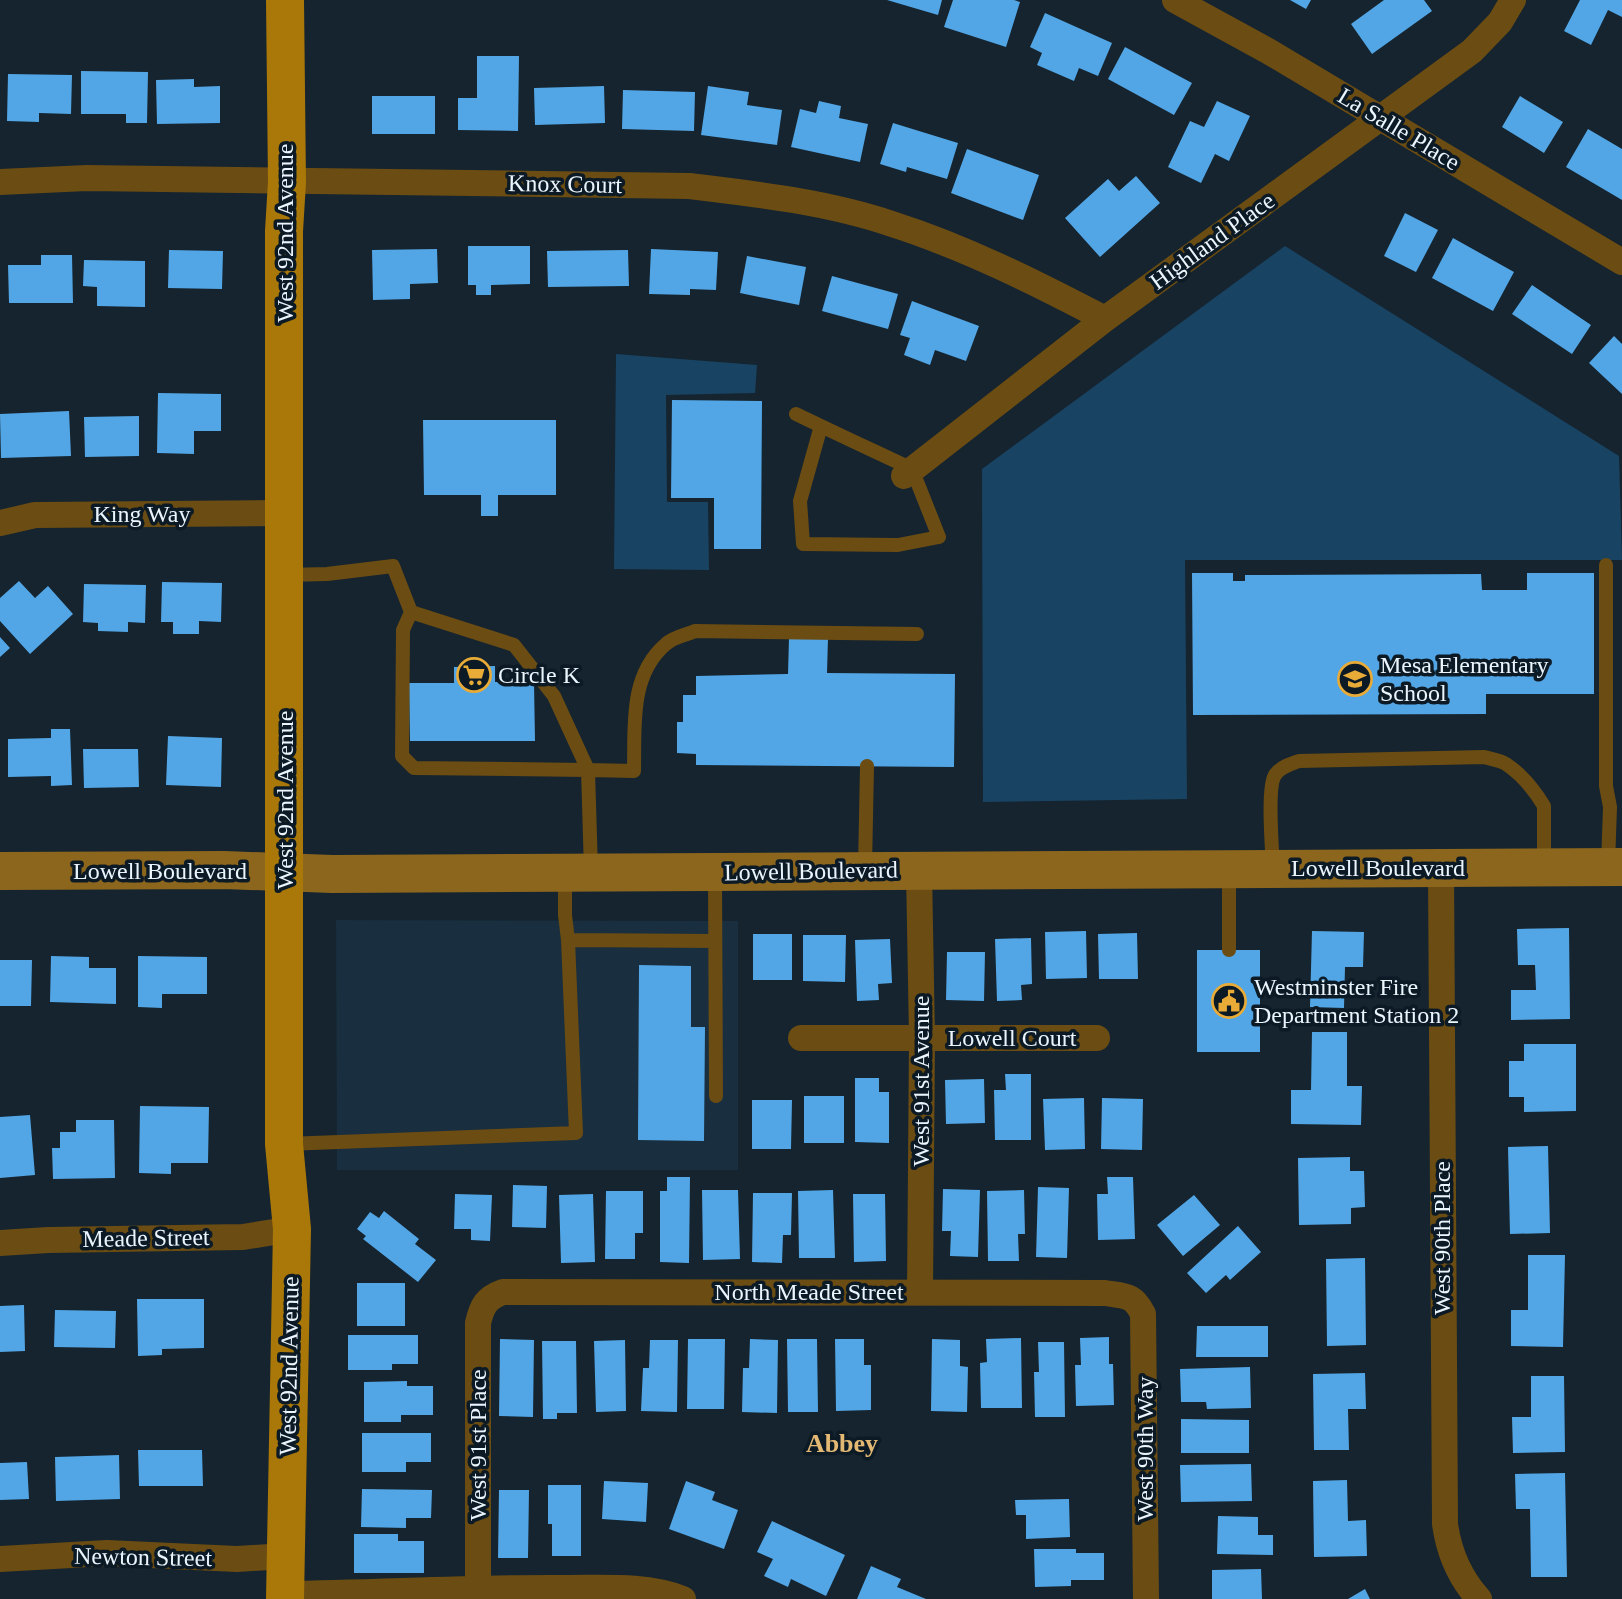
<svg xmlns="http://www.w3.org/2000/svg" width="1622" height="1599" font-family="'Times New Roman',serif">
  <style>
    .built { fill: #192e3e }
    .green { fill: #194362 }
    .building { fill: #53a6e5 }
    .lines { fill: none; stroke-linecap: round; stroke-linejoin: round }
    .lane { stroke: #6b4c12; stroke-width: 14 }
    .street { stroke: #6b4c12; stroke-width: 26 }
    .secondary { stroke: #8c661d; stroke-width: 38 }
    .primary { stroke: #aa7808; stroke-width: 38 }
    .labels { text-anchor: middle; stroke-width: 7; stroke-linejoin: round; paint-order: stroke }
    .street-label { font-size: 24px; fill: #ebf5fd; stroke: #0c1a25 }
    .poi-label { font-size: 24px; fill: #ebf5fd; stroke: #0c1a25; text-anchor: start }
    .neighbourhood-label { font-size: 26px; font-weight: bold; fill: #e3b873; stroke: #0c1a25 }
  </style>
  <rect width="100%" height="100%" fill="#15242f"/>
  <path class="built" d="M336 920 738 921V1170H337Z"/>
  <path class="green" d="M1285 246 1619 456 1622 560H1185L1187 799 983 802 982 469Z
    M616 354 757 365 755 393 666 395 667 502H708L709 570 614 569Z"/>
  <path class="building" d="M887 0H942L938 15Z
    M953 0H1014L1020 2 1006 47 944 27Z
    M1290 0H1311L1306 9Z
    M1384 0H1424L1432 11 1372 54 1351 24Z
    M1580 0H1622V17L1608 10 1591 45 1564 31Z
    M1045 13 1112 43 1098 76 1079 68 1074 81 1037 65 1042 53 1030 47Z
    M1125 47 1192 83 1174 115 1108 79Z
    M477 56H519L518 131 458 130V98H477Z
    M81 71 148 72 147 123H126V114H81Z
    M8 74 72 75 71 114 39 113V122L7 121Z
    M194 79V87L220 86V123L157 124 156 80Z
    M604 86 605 123 535 125 534 88Z
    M708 86 749 92 747 105 782 110 777 145 701 135Z
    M623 90 695 92 694 131 622 129Z
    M372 96H435V134H372Z
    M1520 96 1563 122 1544 153 1502 127Z
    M819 101 841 106 839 118 868 124 860 162 791 147 800 109 816 113Z
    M1217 101 1250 116 1229 161 1215 154 1201 183 1168 167 1190 121 1204 127Z
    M893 123 958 143 947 179 907 167 906 172 880 164Z
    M1588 129 1622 149V200L1566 167Z
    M967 149 1039 175 1023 220 951 193Z
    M1136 176 1160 203 1100 257 1065 218 1108 179 1119 191Z
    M1405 213 1438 230 1416 272 1384 256Z
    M1453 238 1514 272 1493 311 1432 278Z
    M468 246H530V284L491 285V295H476V285H468Z
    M437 249 438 283 410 284V299L373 300 372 250Z
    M651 249 718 252 716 290 690 289V295L649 294Z
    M169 250 223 251 222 289 168 288Z
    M628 250 629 286 548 287 547 251Z
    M41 255H72L73 303H9L8 265H41Z
    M747 256 806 267 799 305 740 293Z
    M84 260 145 261V307L97 306V287L83 286Z
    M832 276 898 294 888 329 822 311Z
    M1532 285 1591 325 1572 354 1512 314Z
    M912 301 979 326 966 361 935 350 930 365 904 355 910 338 900 335Z
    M1614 336 1622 344V394L1589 363Z
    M158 393 221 394V431H194V454L157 453Z
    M672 400 762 401 761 549H714V498H671Z
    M69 411 71 456 1 458 0 414Z
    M139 416V456L85 457 84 417Z
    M423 420H556V495H498V516H481V495H424Z
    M1192 573H1233V581H1245V575L1481 574 1482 590H1527V573H1594V694H1486V714L1193 715Z
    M19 581 35 598 48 586 73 614 30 654 0 621V598Z
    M162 582 222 583 221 622 199 621V634H173V622H161Z
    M84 584 146 585 145 623 128 622V632L98 631V623L83 622Z
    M0 637 10 648 0 657Z
    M789 638H828L827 673 955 674 954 767 696 765V754L677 753V722H683V695H696V676L788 674Z
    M495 666V682H534L535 741H410L409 683H454V667Z
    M51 729H70L72 785 51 786V776L8 777V739L51 738Z
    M168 736 222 738 221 787 166 785Z
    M83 749H138L139 787 84 788Z
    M1569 928 1570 1019 1511 1020V990H1536L1535 965H1518L1517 929Z
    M1086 931 1087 978 1046 979 1045 932Z
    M1312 931 1364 932 1363 967H1345L1344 1008 1310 1007Z
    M1137 933 1138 979H1099L1098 934Z
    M753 934H792V980H753Z
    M803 935H846L845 982 803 981Z
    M1031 938 1032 984 1021 985 1022 1000 997 1001 995 939Z
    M890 939 892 983 878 984 879 1000 857 1001 855 940Z
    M1197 950H1260V1052H1197Z
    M947 952H985L984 1001 946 1000Z
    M51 956 89 957V968H116V1004L50 1002Z
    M138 956 207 957V994H162V1008L138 1007Z
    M0 960H32L31 1006H0Z
    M639 965 691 966V1027H705L704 1141 638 1140Z
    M1312 1032H1347V1086H1362L1361 1125 1291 1124V1090H1311Z
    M1524 1044H1576V1111L1524 1112V1097H1509V1061H1524Z
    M1005 1074H1031V1140H995L994 1090H1006Z
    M855 1078H879V1092H889V1143L855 1142Z
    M984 1079 985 1123 946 1124 945 1080Z
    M804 1096H844V1143H804Z
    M1084 1098 1085 1149 1045 1150 1043 1099Z
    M1102 1098 1143 1099 1142 1150 1101 1149Z
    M752 1100H792L791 1149H752Z
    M140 1106 209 1107 208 1163H171V1174L139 1173Z
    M30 1115 35 1175 0 1178V1117Z
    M76 1120H114L115 1178 53 1179 52 1148H60V1132H76Z
    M1548 1146 1550 1233 1510 1234 1508 1147Z
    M1350 1157V1171H1364L1365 1207 1351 1208V1224L1299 1225 1298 1158Z
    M667 1177H690L689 1263 660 1262V1191H667Z
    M1107 1177H1133L1135 1239 1098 1240 1097 1194H1108Z
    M513 1185 547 1186 546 1228 512 1227Z
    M1038 1187 1069 1188 1067 1258 1036 1257Z
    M943 1189 980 1190 978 1257 950 1256 951 1231H942Z
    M702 1190H738L740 1259 703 1260Z
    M833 1190 835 1258H799L798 1191Z
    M1024 1190 1025 1234H1018L1019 1261H988L987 1191Z
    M606 1191H643V1233H635V1259H605Z
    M753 1193H792L791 1235H783L782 1263 752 1262Z
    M455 1194 492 1195 490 1241 471 1240V1229H454Z
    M593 1194 595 1262 561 1263 559 1195Z
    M853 1194H885L886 1261 854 1262Z
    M1194 1195 1220 1225 1183 1256 1157 1225Z
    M384 1211 419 1239 415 1244 436 1260 418 1282 363 1239 366 1236 357 1229 370 1212 379 1218Z
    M1238 1226 1261 1252 1230 1280 1226 1275 1206 1293 1187 1273Z
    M1528 1255H1565L1563 1347 1511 1346V1310H1528Z
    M1365 1258 1366 1345 1327 1346 1326 1259Z
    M357 1283H405V1326H357Z
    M137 1299H204V1348L162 1349V1355L138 1356Z
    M24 1305 25 1351 0 1352V1306Z
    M55 1310 116 1311 115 1348 54 1347Z
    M1197 1326H1268V1357H1196Z
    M348 1335H418V1364H392V1370H348Z
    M1109 1337V1364H1113L1114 1405 1076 1406 1075 1365H1081L1080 1338Z
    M1021 1338 1022 1408H981L980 1363 987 1362 986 1339Z
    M500 1339 534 1340 533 1417 499 1416Z
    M688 1339H725L724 1409H687Z
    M750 1339 778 1340 777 1413 742 1412 743 1368H749Z
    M787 1339H817L818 1412H788Z
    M835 1339H864V1365H871V1410L836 1411Z
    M932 1339 960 1340V1366L968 1367 967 1412 931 1411Z
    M625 1340 626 1411 596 1412 594 1341Z
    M650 1340H678L677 1412 641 1411 643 1368H649Z
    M542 1341H576L577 1413H557V1419H543Z
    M1038 1342H1064L1065 1417H1035L1034 1372H1039Z
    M1250 1367 1251 1408 1207 1409 1206 1402H1181L1180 1369Z
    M1365 1373 1366 1409H1348L1349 1450H1314L1313 1374Z
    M1531 1376H1564L1565 1452 1513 1453 1512 1417H1531Z
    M407 1381V1386H433V1415H401V1422H364V1382Z
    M1181 1419 1249 1420V1453H1181Z
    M362 1433H431V1462H406V1472H362Z
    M138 1450H202L203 1486H139Z
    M119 1455 120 1499 56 1501 55 1457Z
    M27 1462 29 1499 0 1500V1463Z
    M1251 1464 1252 1501 1181 1502 1180 1465Z
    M1565 1473 1567 1577H1531L1530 1509H1516L1515 1474Z
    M1347 1480 1348 1521 1366 1520 1367 1556 1314 1557 1313 1481Z
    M604 1481 648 1483 646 1522 602 1519Z
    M686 1481 715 1492 712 1500 738 1510 724 1549 669 1529Z
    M548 1485H581V1556H552V1524H548Z
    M362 1489 432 1490 431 1518H406V1528L361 1527Z
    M499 1490H529L528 1558H498Z
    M1069 1499 1070 1537 1026 1539V1515H1016L1015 1500Z
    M1218 1516 1258 1517V1535H1273V1555L1217 1554Z
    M772 1521 845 1555 826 1596 791 1579 788 1587 764 1576 773 1559 757 1552Z
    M354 1534H398V1541H424V1573H354Z
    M1034 1549H1076V1553H1104V1580H1071V1586L1035 1587Z
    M871 1566 901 1579 897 1587 926 1599H857Z
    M1261 1569 1262 1599H1212V1570Z
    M1365 1589 1370 1599H1348Z"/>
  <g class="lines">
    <path class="lane" d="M796 414C835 433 874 451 912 469L939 537 898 545 803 544 800 501 821 426
      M1606 565V786L1610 807 1608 865
      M286 575 327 574 393 566 411 612 514 645 554 696 588 770 414 768 402 756 403 630 411 612
      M1273 866C1272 849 1267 787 1275 775 1280 767 1291 764 1299 761L1484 757C1491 759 1500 760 1506 764 1521 774 1535 791 1544 806V866
      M865 868 867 766
      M591 871 588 770 634 771C635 727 629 675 666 644 673 637 686 635 695 631L917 634
      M1229 871V950
      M715 873 716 1096
      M568 940 715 941
      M286 1144 576 1133 568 940 565 915V874"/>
    <path class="street" d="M1175 0 1268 51 1622 262
      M0 182 87 178 689 186C756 194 827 202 892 224 967 248 1036 283 1105 319
      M904 476 1105 319 1472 51 1500 22 1513 0
      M0 523 35 515 285 513
      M1441 867 1445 1524C1449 1553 1459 1577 1479 1599
      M919 870 922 1038 920 1292
      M801 1038H1097
      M0 1243 48 1240 243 1237 292 1229
      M0 1559 107 1553 237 1559 285 1556
      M478 1587V1323C482 1306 486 1298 503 1292L1105 1293C1125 1296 1133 1294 1143 1314L1146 1599
      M285 1594C379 1593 473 1587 567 1588 605 1588 647 1585 683 1599"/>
    <path class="secondary" d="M0 871 224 870 332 874 1622 867"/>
    <path class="primary" d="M285 1599 292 1229 284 1144V231L287 182 285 0"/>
  </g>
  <defs>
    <g id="supermarket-ring" transform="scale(1.75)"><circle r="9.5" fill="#0c1a25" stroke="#e8ab37" stroke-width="1.5"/><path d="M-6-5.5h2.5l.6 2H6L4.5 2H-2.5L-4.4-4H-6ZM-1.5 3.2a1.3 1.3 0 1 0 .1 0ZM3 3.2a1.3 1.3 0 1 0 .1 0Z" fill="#e8ab37"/></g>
    <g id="school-ring" transform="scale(1.75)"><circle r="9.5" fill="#0c1a25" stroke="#e8ab37" stroke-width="1.5"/><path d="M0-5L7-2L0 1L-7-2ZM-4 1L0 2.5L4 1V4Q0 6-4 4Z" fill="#e8ab37"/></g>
    <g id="civic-ring" transform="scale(1.75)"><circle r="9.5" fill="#0c1a25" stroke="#e8ab37" stroke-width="1.5"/><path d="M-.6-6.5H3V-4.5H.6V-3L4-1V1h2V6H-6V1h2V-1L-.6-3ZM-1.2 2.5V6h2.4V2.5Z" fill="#e8ab37"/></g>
  </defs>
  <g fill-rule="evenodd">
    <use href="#supermarket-ring" x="474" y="675"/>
    <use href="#school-ring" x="1355" y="679"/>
    <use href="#civic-ring" x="1229" y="1001"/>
  </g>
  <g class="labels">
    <g class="street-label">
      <text transform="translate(1399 129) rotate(31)" y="8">La Salle Place</text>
      <text transform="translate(565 184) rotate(1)" y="8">Knox Court</text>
      <text transform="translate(285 233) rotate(-90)" y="8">West 92nd Avenue</text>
      <text transform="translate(1212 241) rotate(-36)" y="8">Highland Place</text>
      <text x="142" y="522">King Way</text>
      <text transform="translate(285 800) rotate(-90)" y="8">West 92nd Avenue</text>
      <text x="1378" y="876">Lowell Boulevard</text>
      <text x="160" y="879">Lowell Boulevard</text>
      <text transform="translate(811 871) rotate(-1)" y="8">Lowell Boulevard</text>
      <text x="1012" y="1046">Lowell Court</text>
      <text transform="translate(921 1081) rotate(-90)" y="8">West 91st Avenue</text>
      <text transform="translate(146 1238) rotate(-1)" y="8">Meade Street</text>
      <text transform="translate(1442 1238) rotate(-90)" y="8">West 90th Place</text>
      <text x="809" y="1300">North Meade Street</text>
      <text transform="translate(289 1366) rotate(-89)" y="8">West 92nd Avenue</text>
      <text transform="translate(478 1445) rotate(-90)" y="8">West 91st Place</text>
      <text transform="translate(1145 1449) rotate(-90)" y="8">West 90th Way</text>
      <text transform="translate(143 1557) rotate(1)" y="8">Newton Street</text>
    </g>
    <g class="poi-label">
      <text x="1380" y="673">Mesa Elementary<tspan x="1380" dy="28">School</tspan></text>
      <text x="498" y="683">Circle K</text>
      <text x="1254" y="995">Westminster Fire<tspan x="1254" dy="28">Department Station 2</tspan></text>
    </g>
    <g class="neighbourhood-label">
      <text x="842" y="1452">Abbey</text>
    </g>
  </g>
</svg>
